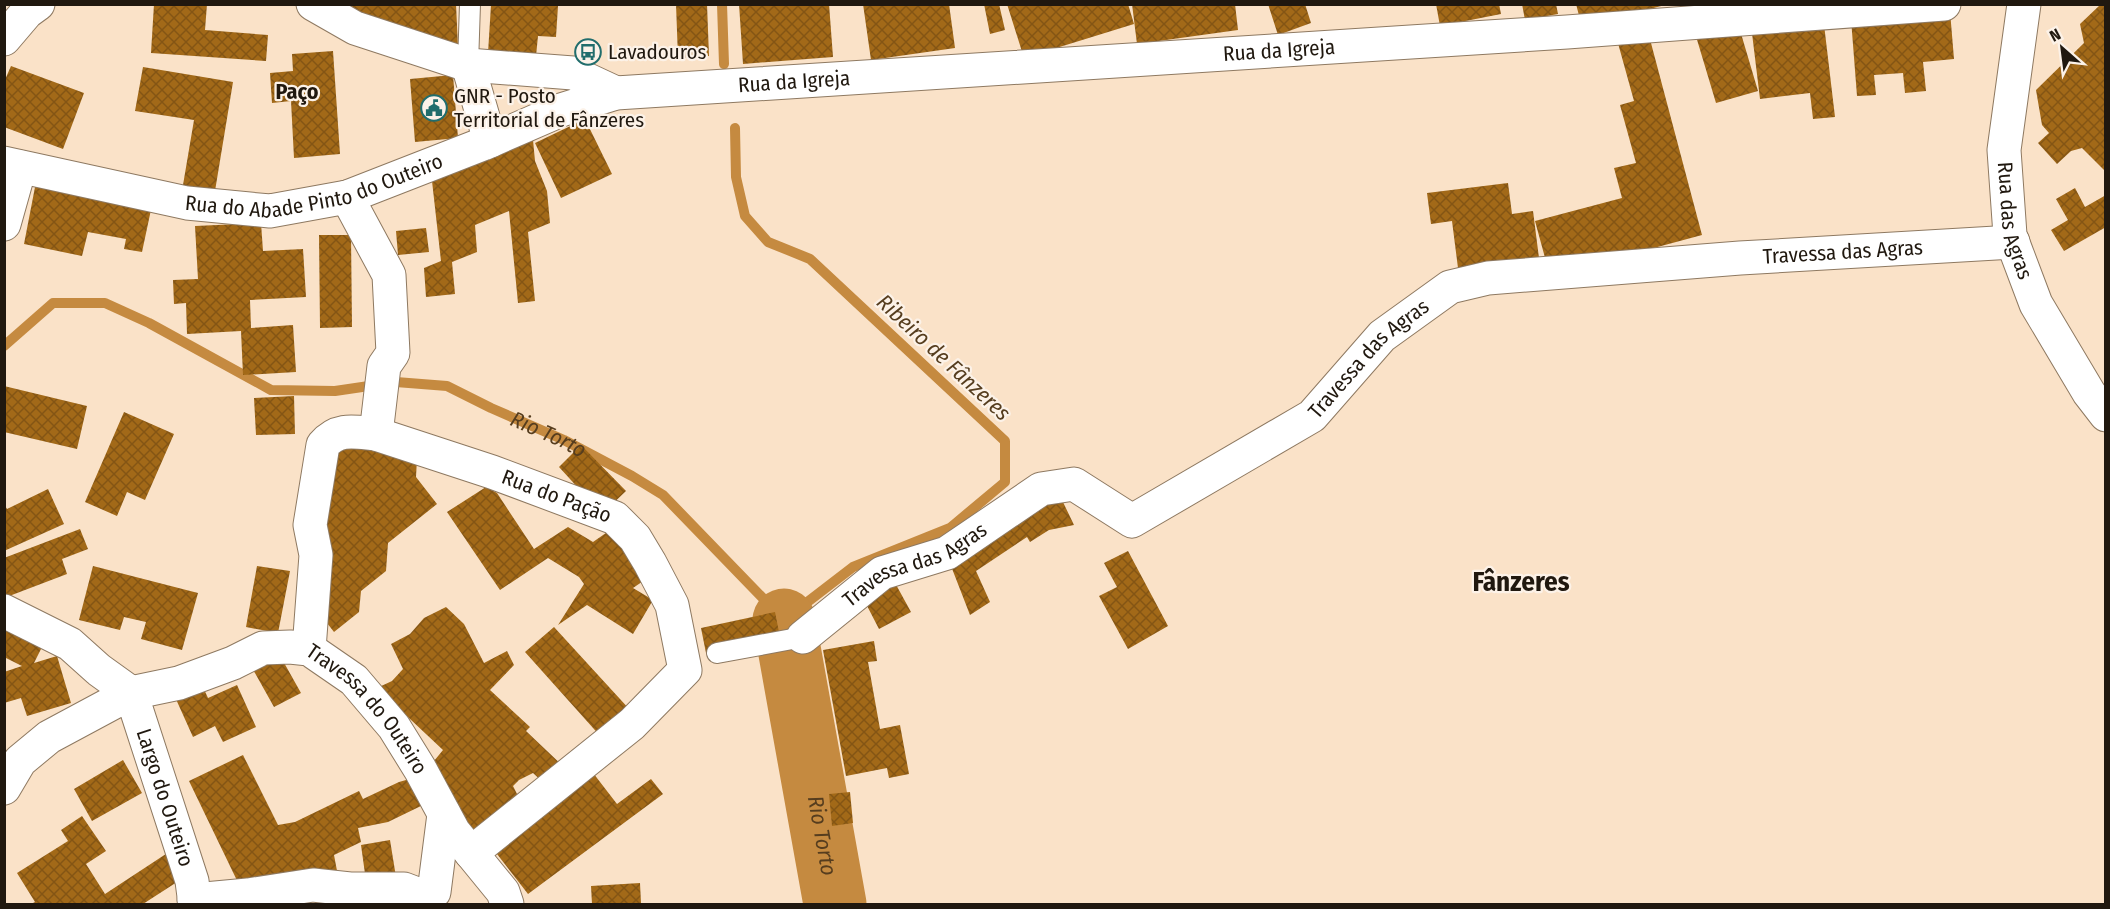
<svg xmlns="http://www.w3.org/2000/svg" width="2110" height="909" font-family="'Fira Sans Condensed',sans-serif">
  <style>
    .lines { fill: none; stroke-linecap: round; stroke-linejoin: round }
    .stream { stroke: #c58a40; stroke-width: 10 }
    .river { stroke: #c58a40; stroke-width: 63 }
    .building { fill: url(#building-cross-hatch) }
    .lane-casing { stroke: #8e7961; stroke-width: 22 }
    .street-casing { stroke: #8e7961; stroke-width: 35 }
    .secondary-casing { stroke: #8e7961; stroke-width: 35 }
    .lane { stroke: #fff; stroke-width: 20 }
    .street { stroke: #fff; stroke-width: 33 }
    .secondary { stroke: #fff; stroke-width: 33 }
    .labels { text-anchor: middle; stroke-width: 4.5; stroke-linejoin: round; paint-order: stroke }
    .street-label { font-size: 21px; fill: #20180f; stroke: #fcf2e8 }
    .poi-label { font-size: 21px; fill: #20180f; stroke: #fcf2e8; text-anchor: start }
    .neighbourhood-label { font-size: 22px; font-weight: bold; fill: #20180f; stroke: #fcf2e8 }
    .water-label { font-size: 22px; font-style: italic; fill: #563d1e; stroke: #fcf2e8 }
    .district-label { font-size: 27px; font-weight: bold; fill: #20180f; stroke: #fcf2e8 }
  </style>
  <defs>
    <pattern id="building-cross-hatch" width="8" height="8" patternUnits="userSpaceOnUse" patternTransform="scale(1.5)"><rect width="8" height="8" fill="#a26918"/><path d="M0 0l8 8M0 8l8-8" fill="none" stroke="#845514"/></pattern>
  </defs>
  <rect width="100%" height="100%" fill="#fae2c8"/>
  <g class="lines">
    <g class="stream">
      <path d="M722 4 724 64"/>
      <path id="s1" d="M4 346 53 303H105L149 323 271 390 335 391 396 382 447 386 491 408 564 440 632 476 663 495 784 620 853 567 950 528 1005 482V441L810 259 768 242 745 216 736 177 735 128"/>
    </g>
    <path class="river" id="s2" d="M784 620 835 904"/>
  </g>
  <path class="building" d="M154 4H207L205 30 268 35 266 61 151 53Z
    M343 4H456L458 47 437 48Z
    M676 4H707L709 56 678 58Z
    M739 4H829L833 57 743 64Z
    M863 4H949L955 48 871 60Z
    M984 4H999L1005 30 990 34Z
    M1007 4H1128L1134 24 1024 58Z
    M1132 4H1235L1238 30 1137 44Z
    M1268 4H1305L1311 23 1278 35Z
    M1436 4H1499L1501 14 1440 26Z
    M1522 4H1556L1558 14 1525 20Z
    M1576 4H1664L1665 5 1582 27Z
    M2106 4V172L2082 148 2071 151 2057 164 2038 143 2049 133 2042 125 2036 90 2084 43 2080 24 2100 5Z
    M491 5 558 6 556 37 538 36 536 56 488 53Z
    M1950 11 1954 59 1923 62 1926 91 1905 93 1903 73 1874 75 1876 95 1857 96 1851 19Z
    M1823 16 1835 117 1813 119 1810 93 1760 99 1751 25Z
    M1737 20 1758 91 1716 103 1695 33Z
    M1647 28 1702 235 1550 276 1535 221 1622 198 1614 168 1636 163 1620 105 1634 101 1616 36Z
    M333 51 340 154 294 158 291 101 272 103 270 73 293 71 292 54Z
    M11 66 84 93 63 149 4 127V82Z
    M143 67 233 82 215 191 183 185 194 120 135 111Z
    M453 75 458 138 415 142 410 79Z
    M585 119 612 174 561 198 535 143Z
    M533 140 535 161 547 191 550 223 528 232 535 301 518 303 509 211 475 225 477 252 452 262 455 294 426 297 424 268 441 261 432 181Z
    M36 182 152 205 142 252 124 249 126 239 88 232 82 256 24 244Z
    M1508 183 1512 214 1533 211 1539 258 1458 268 1452 221 1431 224 1427 193Z
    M2075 188 2085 207 2106 195V227L2064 251 2051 230 2068 220 2056 199Z
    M261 223 263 251 303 249 306 297 250 300 251 328 293 325 296 372 243 375 241 331 187 334 186 303 174 304 173 280 198 279 195 226Z
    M426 228 429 252 398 255 396 231Z
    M319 235H351L352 327 320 328Z
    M4 386 87 406 77 449 4 432Z
    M294 396 295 434 256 435 254 398Z
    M124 412 174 434 145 500 127 492 117 516 85 502Z
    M418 440 416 477 437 504 388 543 386 571 361 591 359 612 334 632 320 614 326 446Z
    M581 445 626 491 602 514 559 467Z
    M486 487 497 493 534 549 568 527 593 542 616 526 649 577 633 588 653 600 633 634 587 605 558 625 584 584 579 577 548 558 500 590 447 512Z
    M48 489 64 524 4 551V504L7 509Z
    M1062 500 1074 525 1049 530 1030 542 1027 537 976 571 990 602 970 615 951 566 1037 505Z
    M80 529 88 549 62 559 67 574 4 598V558Z
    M1128 551 1168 626 1128 649 1099 596 1117 587 1104 563Z
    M93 566 198 593 182 650 141 639 146 622 124 617 120 630 79 620Z
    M257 566 290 571 278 633 246 627Z
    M894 581 911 612 879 629 863 598Z
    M446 607 464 624 484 663 507 651 514 665 490 690 530 727 526 731 566 769 548 787 533 773 519 780 513 786 524 808 472 835 434 761 443 750 377 688 392 681 403 669 391 644 410 634 424 618Z
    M775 612 780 637 706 653 701 628Z
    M4 626 42 647 34 663 57 656 71 703 27 716 21 698 4 703V672L22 666 4 657Z
    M554 627 631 711 602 738 525 652Z
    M874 641 877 661 868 662 880 729 900 725 909 774 889 778 887 768 846 776 823 650Z
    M278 652 301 693 274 707 251 666Z
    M202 685 208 698 237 685 256 727 223 742 215 726 193 737 175 697Z
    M243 755 278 825 295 822 359 791 363 799 399 782 413 778 423 805 388 822 358 828 361 842 334 855 338 876 244 895 189 781Z
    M123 760 142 793 92 821 74 789Z
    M590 769 617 804 651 779 663 794 528 894 490 845Z
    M850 792 853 823 832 826 829 794Z
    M82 816 106 851 86 864 105 894 175 848 191 873 143 904H31L35 902 17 873 68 841 61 830Z
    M390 840 396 877 366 881 361 845Z
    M640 883 641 903 592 904 591 886Z"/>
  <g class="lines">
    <g class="lane-casing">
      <path id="lane" d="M468 65 470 4
        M717 653 803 637"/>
    </g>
    <g class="street-casing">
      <g id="street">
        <path d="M313 4 355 28 468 65 573 73 616 93"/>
        <path id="s3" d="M2024 4 2004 150 2010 235 2036 304 2089 393 2106 415"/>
        <path d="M4 39 27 12 38 4"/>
        <path d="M468 65 490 141"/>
        <path id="s4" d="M347 197 389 275 393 353 384 366 376 434 492 472 615 518 635 538 650 563 672 605 685 670 632 724 471 853"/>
        <path d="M4 224 20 167"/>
        <path id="s5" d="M4 611 70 644 99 670 131 693 179 683 233 663 263 648 290 647 309 649 354 680 394 727 420 769 454 832 503 892 507 904"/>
        <path id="s6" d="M803 637 882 573 947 553 1041 489 1074 484 1132 521 1312 416 1382 336 1450 287 1488 278 1740 258 2013 242"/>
        <path d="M309 649 316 555 310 525 323 445C338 427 355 432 376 434"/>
        <path id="s7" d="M4 788 20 761 49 737 131 693 192 881 195 904"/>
        <path d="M194 900 248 895 313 885 350 889H404L425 897 434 892 444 814"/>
      </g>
    </g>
    <g class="secondary-casing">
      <g id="secondary">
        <path id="s8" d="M4 163 187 203 270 211 347 197 483 144 561 110 616 93 1567 32 1944 4"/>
      </g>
    </g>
    <use href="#lane" class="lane"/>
    <use href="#street" class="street"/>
    <use href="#secondary" class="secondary"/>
  </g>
  <defs>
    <g id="bus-ring" transform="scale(1.35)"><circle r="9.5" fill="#fcf2e8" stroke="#216d6c" stroke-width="1.5"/><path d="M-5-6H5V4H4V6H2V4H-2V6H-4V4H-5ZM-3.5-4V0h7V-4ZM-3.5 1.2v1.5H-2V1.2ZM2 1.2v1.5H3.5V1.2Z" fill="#216d6c"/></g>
    <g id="civic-ring" transform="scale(1.35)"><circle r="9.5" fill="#fcf2e8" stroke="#216d6c" stroke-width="1.5"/><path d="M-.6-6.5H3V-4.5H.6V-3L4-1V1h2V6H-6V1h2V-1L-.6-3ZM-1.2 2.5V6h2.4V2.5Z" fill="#216d6c"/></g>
  </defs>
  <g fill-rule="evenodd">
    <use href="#bus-ring" x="588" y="52"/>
    <use href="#civic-ring" x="434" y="108"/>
  </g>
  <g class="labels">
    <g class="street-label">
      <text dy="7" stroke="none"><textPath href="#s8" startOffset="1302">Rua da Igreja</textPath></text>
      <text dy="7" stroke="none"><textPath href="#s8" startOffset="816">Rua da Igreja</textPath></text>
      <text dy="7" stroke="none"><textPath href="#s8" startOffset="318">Rua do Abade Pinto do Outeiro</textPath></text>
      <text dy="7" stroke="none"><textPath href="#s3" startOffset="219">Rua das Agras</textPath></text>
      <text dy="7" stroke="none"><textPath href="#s6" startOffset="1179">Travessa das Agras</textPath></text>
      <text dy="7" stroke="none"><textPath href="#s6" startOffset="675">Travessa das Agras</textPath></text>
      <text dy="7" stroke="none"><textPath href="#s4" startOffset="442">Rua do Pação</textPath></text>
      <text dy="7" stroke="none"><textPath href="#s6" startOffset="135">Travessa das Agras</textPath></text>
      <text dy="7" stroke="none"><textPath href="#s5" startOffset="423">Travessa do Outeiro</textPath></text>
      <text dy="7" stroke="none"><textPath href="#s7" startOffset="272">Largo do Outeiro</textPath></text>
    </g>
    <g class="poi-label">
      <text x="608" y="59">Lavadouros</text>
      <text x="454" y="103">GNR - Posto<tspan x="454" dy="24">Territorial de Fânzeres</tspan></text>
    </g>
    <g class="neighbourhood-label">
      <text x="297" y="99">Paço</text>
    </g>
    <g class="water-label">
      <text transform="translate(944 357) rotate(43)" y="8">Ribeiro de Fânzeres</text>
      <text dy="8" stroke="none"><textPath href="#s1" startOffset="594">Rio Torto</textPath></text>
      <text dy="8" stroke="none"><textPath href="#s2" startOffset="219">Rio Torto</textPath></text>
    </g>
    <g class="district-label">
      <text x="1521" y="591">Fânzeres</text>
    </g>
  </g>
  <rect width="2110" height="909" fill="none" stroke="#20180f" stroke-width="12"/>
  <g transform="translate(2062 48) rotate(332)" stroke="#fcf2e8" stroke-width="4.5" paint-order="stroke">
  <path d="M0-4.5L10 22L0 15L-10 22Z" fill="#20180f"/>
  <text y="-9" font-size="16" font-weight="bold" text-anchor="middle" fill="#20180f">N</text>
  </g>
</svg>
